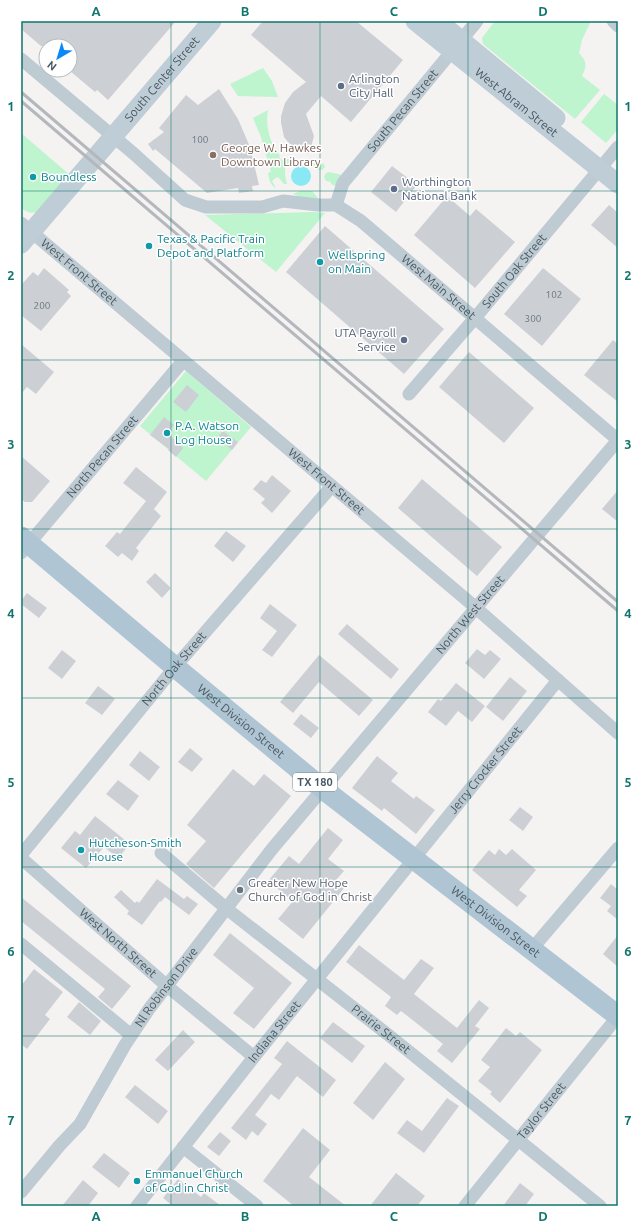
<svg xmlns="http://www.w3.org/2000/svg" width="639" height="1227" font-family="Ubuntu,sans-serif">
  <style>
    .green { fill: #bef4ce }
    .water { fill: #88e9f5 }
    .building { fill: #ccd0d5 }
    .lines { fill: none; stroke-linecap: round; stroke-linejoin: round }
    .street { stroke: #bfcbd3; stroke-width: 13 }
    .secondary { stroke: #bfcdd7; stroke-width: 19 }
    .primary { stroke: #b0c5d3; stroke-width: 21 }
    .rail { stroke: #b4b8bd; stroke-width: 3 }
    .grid { fill: none; stroke: #0f766e; stroke-width: 1; stroke-opacity: 0.55 }
    .service-dot { fill: #5c6f8a; stroke: #fff; stroke-width: 1.5 }
    .education-dot { fill: #8d6e63; stroke: #fff; stroke-width: 1.5 }
    .culture-dot { fill: #0f9aa8; stroke: #fff; stroke-width: 1.5 }
    .worship-dot { fill: #6b7280; stroke: #fff; stroke-width: 1.5 }
    .labels { text-anchor: middle; stroke-width: 3; stroke-linejoin: round; paint-order: stroke }
    .number-label { font-size: 10px; fill: #69767f }
    .shield { fill: #fff; stroke: #7f8a91; stroke-width: 1 }
    .shield-label { font-size: 11px; font-weight: bold; fill: #485862 }
    .street-label { font-size: 12px; fill: #485862; stroke: #fff }
    .service-label { font-size: 12px; fill: #4e5e75; stroke: #fff; text-anchor: start }
    .education-label { font-size: 12px; fill: #785e54; stroke: #fff; text-anchor: start }
    .culture-label { font-size: 12px; fill: #0d838f; stroke: #fff; text-anchor: start }
    .worship-label { font-size: 12px; fill: #5b616d; stroke: #fff; text-anchor: start }
    .neatline { fill: none; stroke: #0f766e; stroke-width: 1.5 }
    .grid-label { font-size: 13px; text-anchor: middle; font-weight: bold; fill: #0f766e }
  </style>
  <rect width="100%" height="100%" fill="#f5f2f2"/>
  <path class="green" d="M495 21H591L582 40 579 53C587 62 587 65 582 76L600 90 575 119 483 44 482 38Z
    M263 68 272 81 278 97 238 96 230 84Z
    M604 94 618 105V129L606 143 581 122Z
    M268 110C265 126 270 143 280 156L279 157 281 160 289 159 292 160C282 166 285 175 287 184H284L279 178 277 177 272 181 276 188C270 185 269 179 268 173L271 172 261 137 253 118Z
    M21 133 71 176 40 211C32 214 28 213 21 208Z
    M301 159 311 163 324 164 325 167 322 170H318L301 161Z
    M329 172 343 175 335 188V186L331 184V182L326 181 324 177 326 173Z
    M300 191H312L319 199 300 197 293 194Z
    M313 212 325 213 276 272 205 215Z
    M186 371 251 427 206 481 140 426Z"/>
  <path class="water" d="M291 176a10 10 0 1 1 20 0a10 10 0 1 1-20 0Z"/>
  <path class="building" d="M21 21H176L108 100 97 90 95 92 70 71V46H41L21 29Z
    M263 21H356L403 60 351 122 321 96 306 114 314 136 309 154 297 150 288 142 284 137 281 123V116L285 103 293 92 306 82 251 35Z
    M219 89 238 119 250 147 259 185 252 186 253 191 239 193 238 188 207 193 155 149 153 151 148 144 164 132 159 128 186 95 198 105Z
    M392 166 417 185 396 212 371 192Z
    M447 196 470 216 476 209 515 242 475 288 414 235Z
    M609 205 618 213V248L591 225Z
    M325 226 444 329 404 374 286 272Z
    M44 268 69 290 67 292 71 296 41 331 21 315V285L33 272 38 276Z
    M543 268 581 299 542 346 504 314Z
    M613 340 618 344V402L584 375Z
    M21 344 54 372 36 394 27 387 21 394Z
    M469 352 534 408 504 443 439 387Z
    M187 385 199 395 186 412 173 402Z
    M164 417 174 425 167 433 183 448 176 457 168 450 169 449 150 435Z
    M223 431 238 442 232 450 217 438Z
    M21 456 50 481 32 502H25L21 499Z
    M136 467 167 492 154 509 161 516 136 548 139 551 132 561 122 553 118 557 105 546 117 532 120 534 146 501 123 483Z
    M272 475 291 491 272 513 261 503 265 499 253 489 261 480 266 483Z
    M422 479 502 547 477 576 398 508Z
    M618 490V522L602 509Z
    M226 531 246 546 233 562 214 546Z
    M155 573 171 588 162 598 146 582Z
    M27 593 47 608 39 618 21 604V601Z
    M270 604 297 625 272 657 262 650 277 631 260 618Z
    M347 624 399 669 391 679 338 634Z
    M477 649 485 655 490 650 501 659 484 679 465 663Z
    M62 650 76 661 62 679 48 668Z
    M319 655 373 700 359 716 319 682 293 713 280 702Z
    M510 677 527 691 503 721 486 707Z
    M456 683 485 706 472 722 458 711 446 726 428 712 438 699 441 701Z
    M98 686 115 699 102 715 85 703Z
    M301 714 319 728 311 738 293 724Z
    M190 748 203 759 192 772 178 762Z
    M140 751 160 767 149 781 129 765Z
    M377 756 398 773 391 781 414 799 416 796 435 810 416 834 384 808 382 811 352 788Z
    M233 769 254 786 264 774 291 796 214 888 186 864 206 841 187 825Z
    M118 780 139 796 128 811 106 794Z
    M520 807 533 817 523 831 509 820Z
    M95 816 130 844 118 858 104 847 86 868 61 848 75 831 80 835Z
    M328 828 343 840 328 859 344 871 336 880 345 887 303 939 278 919 293 901 268 881 289 856 299 864Z
    M499 849 506 855 512 849 536 870 519 890 527 896 517 907 472 870 489 850 495 855Z
    M157 879 184 899 187 896 198 904 189 915 165 897 161 902 160 901 142 925 127 914 129 911 114 897 121 890 135 903 137 901 139 903Z
    M611 884 618 890V920L607 911 611 906 600 898Z
    M21 897 131 986 112 1009 98 997 105 989 21 921Z
    M230 933 292 983 254 1029 233 1013 254 988 213 955Z
    M618 935V967L603 954Z
    M359 945 404 980 421 959 434 968 414 994 457 1028 479 1000 489 1008 475 1026 480 1029 452 1063 437 1051 443 1044 401 1011 397 1015 385 1006 391 997 346 962Z
    M34 969 63 992 45 1015 50 1019 27 1049 21 1044V986Z
    M79 1002 101 1021 90 1035 67 1017Z
    M333 1022 365 1046 352 1063 320 1038Z
    M506 1028 516 1036 520 1032 542 1050 500 1103 490 1094 492 1092 478 1081 490 1067 481 1060Z
    M183 1030 195 1042 168 1071 155 1060Z
    M287 1041 336 1080 323 1097 297 1076 279 1100 271 1094 255 1115 267 1124 258 1136 252 1131 246 1140 231 1128 282 1064 274 1058Z
    M385 1062 405 1079 373 1120 353 1103Z
    M135 1085 168 1111 158 1124 125 1097Z
    M447 1098 459 1106 424 1153 397 1133 407 1120 422 1131Z
    M303 1128 330 1150 309 1177 346 1206H294L263 1181Z
    M220 1132 231 1141 219 1156 207 1147Z
    M104 1153 130 1173 119 1188 92 1167Z
    M396 1173 425 1196 417 1206H370Z
    M178 1179 201 1197 204 1193 221 1206H173L163 1198Z
    M83 1180 98 1193 88 1206H62Z
    M520 1183 534 1194 525 1206H503Z"/>
  <g class="lines">
    <g class="street">
      <path d="M613 21 618 26"/>
      <path id="s1" d="M21 59 133 153 185 200 206 207H262L283 201 318 205H336L361 221 618 440"/>
      <path id="s2" d="M336 205 343 183 477 21"/>
      <path id="s3" d="M21 223 468 601 618 733"/>
      <path id="s4" d="M409 394 475 318 618 147"/>
      <path id="s5" d="M21 553 183 361"/>
      <path id="s6" d="M161 853 227 909 391 1037 600 1206"/>
      <path id="s7" d="M21 855 175 667 332 486"/>
      <path id="s8" d="M21 858 167 986 254 1057"/>
      <path d="M21 944 131 1035"/>
      <path d="M531 950 618 848"/>
      <path d="M183 1147 257 1206"/>
      <path id="s9" d="M21 1192 60 1145 80 1124 125 1045 149 1009 272 849 618 440"/>
      <path id="s10" d="M137 1206 254 1057 558 680"/>
      <path id="s11" d="M465 1206 618 1016"/>
    </g>
    <g class="secondary">
      <path id="s12" d="M415 21 618 184"/>
      <path d="M438 21 556 118"/>
      <path id="s13" d="M21 244 212 21"/>
    </g>
    <path class="primary" id="s14" d="M21 537 175 667 323 789 618 1016"/>
    <path class="rail" d="M21 92 618 602
      M21 101 618 611"/>
  </g>
  <path class="grid" d="M171 21V1206M320 21V1206M468 21V1206M21 191H618M21 360H618M21 529H618M21 698H618M21 867H618M21 1036H618"/>
  <g class="service-dot">
    <circle cx="341" cy="86" r="4"/>
    <circle cx="394" cy="189" r="4"/>
    <circle cx="404" cy="340" r="4"/>
  </g>
  <circle class="education-dot" cx="213" cy="155" r="4"/>
  <g class="culture-dot">
    <circle cx="33" cy="177" r="4"/>
    <circle cx="149" cy="246" r="4"/>
    <circle cx="320" cy="262" r="4"/>
    <circle cx="167" cy="433" r="4"/>
    <circle cx="81" cy="850" r="4"/>
    <circle cx="137" cy="1181" r="4"/>
  </g>
  <circle class="worship-dot" cx="240" cy="890" r="4"/>
  <g class="labels">
    <g class="number-label">
      <text x="200" y="143">100</text>
      <text x="554" y="298">102</text>
      <text x="42" y="309">200</text>
      <text x="533" y="322">300</text>
    </g>
    <rect class="shield" x="293" y="773" width="44" height="18" rx="3"/>
    <g class="shield-label">
      <text x="315" y="786">TX 180</text>
    </g>
    <g class="street-label">
      <text dy="4" stroke="none"><textPath href="#s13" startOffset="217">South Center Street</textPath></text>
      <text dy="4" stroke="none"><textPath href="#s12" startOffset="130">West Abram Street</textPath></text>
      <text dy="4" stroke="none"><textPath href="#s2" startOffset="117">South Pecan Street</textPath></text>
      <text dy="4" stroke="none"><textPath href="#s4" startOffset="162">South Oak Street</textPath></text>
      <text dy="4" stroke="none"><textPath href="#s3" startOffset="76">West Front Street</textPath></text>
      <text dy="4" stroke="none"><textPath href="#s1" startOffset="501">West Main Street</textPath></text>
      <text dy="4" stroke="none"><textPath href="#s5" startOffset="126">North Pecan Street</textPath></text>
      <text dy="4" stroke="none"><textPath href="#s3" startOffset="400">West Front Street</textPath></text>
      <text dy="4" stroke="none"><textPath href="#s9" startOffset="733">North West Street</textPath></text>
      <text dy="4" stroke="none"><textPath href="#s7" startOffset="241">North Oak Street</textPath></text>
      <text dy="4" stroke="none"><textPath href="#s14" startOffset="287">West Division Street</textPath></text>
      <text dy="4" stroke="none"><textPath href="#s10" startOffset="558">Jerry Crocker Street</textPath></text>
      <text dy="4" stroke="none"><textPath href="#s14" startOffset="611">West Division Street</textPath></text>
      <text dy="4" stroke="none"><textPath href="#s8" startOffset="129">West North Street</textPath></text>
      <text dy="4" stroke="none"><textPath href="#s9" startOffset="252">Nl Robinson Drive</textPath></text>
      <text dy="4" stroke="none"><textPath href="#s6" startOffset="282">Prairie Street</textPath></text>
      <text dy="4" stroke="none"><textPath href="#s10" startOffset="222">Indiana Street</textPath></text>
      <text dy="4" stroke="none"><textPath href="#s11" startOffset="122">Taylor Street</textPath></text>
    </g>
    <g class="service-label">
      <text x="349" y="83">Arlington<tspan x="349" dy="14">City Hall</tspan></text>
      <text x="402" y="186">Worthington<tspan x="402" dy="14">National Bank</tspan></text>
      <text x="396" y="337" text-anchor="end">UTA Payroll<tspan x="396" dy="14">Service</tspan></text>
    </g>
    <g class="education-label">
      <text x="221" y="152">George W. Hawkes<tspan x="221" dy="14">Downtown Library</tspan></text>
    </g>
    <g class="culture-label">
      <text x="41" y="181">Boundless</text>
      <text x="157" y="243">Texas &amp; Pacific Train<tspan x="157" dy="14">Depot and Platform</tspan></text>
      <text x="328" y="259">Wellspring<tspan x="328" dy="14">on Main</tspan></text>
      <text x="175" y="430">P.A. Watson<tspan x="175" dy="14">Log House</tspan></text>
      <text x="89" y="847">Hutcheson-Smith<tspan x="89" dy="14">House</tspan></text>
      <text x="145" y="1178">Emmanuel Church<tspan x="145" dy="14">of God in Christ</tspan></text>
    </g>
    <g class="worship-label">
      <text x="248" y="887">Greater New Hope<tspan x="248" dy="14">Church of God in Christ</tspan></text>
    </g>
  </g>
  <rect width="639" height="1227" fill="none" stroke="#ffffff" stroke-width="44"/>
  <g transform="translate(58 58) rotate(218)"><circle r="19" fill="#ffffff" stroke="#b6bcc0"/>
  <path d="M0-3L7 15L0 10L-7 15Z" fill="#0988f7"/>
  <text y="-6" font-size="11" font-weight="bold" text-anchor="middle" fill="#485862">N</text>
  </g>
  <rect x="22" y="22" width="595" height="1183" class="neatline"/>
  <g class="grid-label">
    <text x="96" y="16">A</text>
    <text x="245" y="16">B</text>
    <text x="394" y="16">C</text>
    <text x="543" y="16">D</text>
    <text x="11" y="111">1</text>
    <text x="628" y="111">1</text>
    <text x="11" y="280">2</text>
    <text x="628" y="280">2</text>
    <text x="11" y="449">3</text>
    <text x="628" y="449">3</text>
    <text x="11" y="618">4</text>
    <text x="628" y="618">4</text>
    <text x="11" y="787">5</text>
    <text x="628" y="787">5</text>
    <text x="11" y="956">6</text>
    <text x="628" y="956">6</text>
    <text x="11" y="1125">7</text>
    <text x="628" y="1125">7</text>
    <text x="96" y="1221">A</text>
    <text x="245" y="1221">B</text>
    <text x="394" y="1221">C</text>
    <text x="543" y="1221">D</text>
  </g>
</svg>
